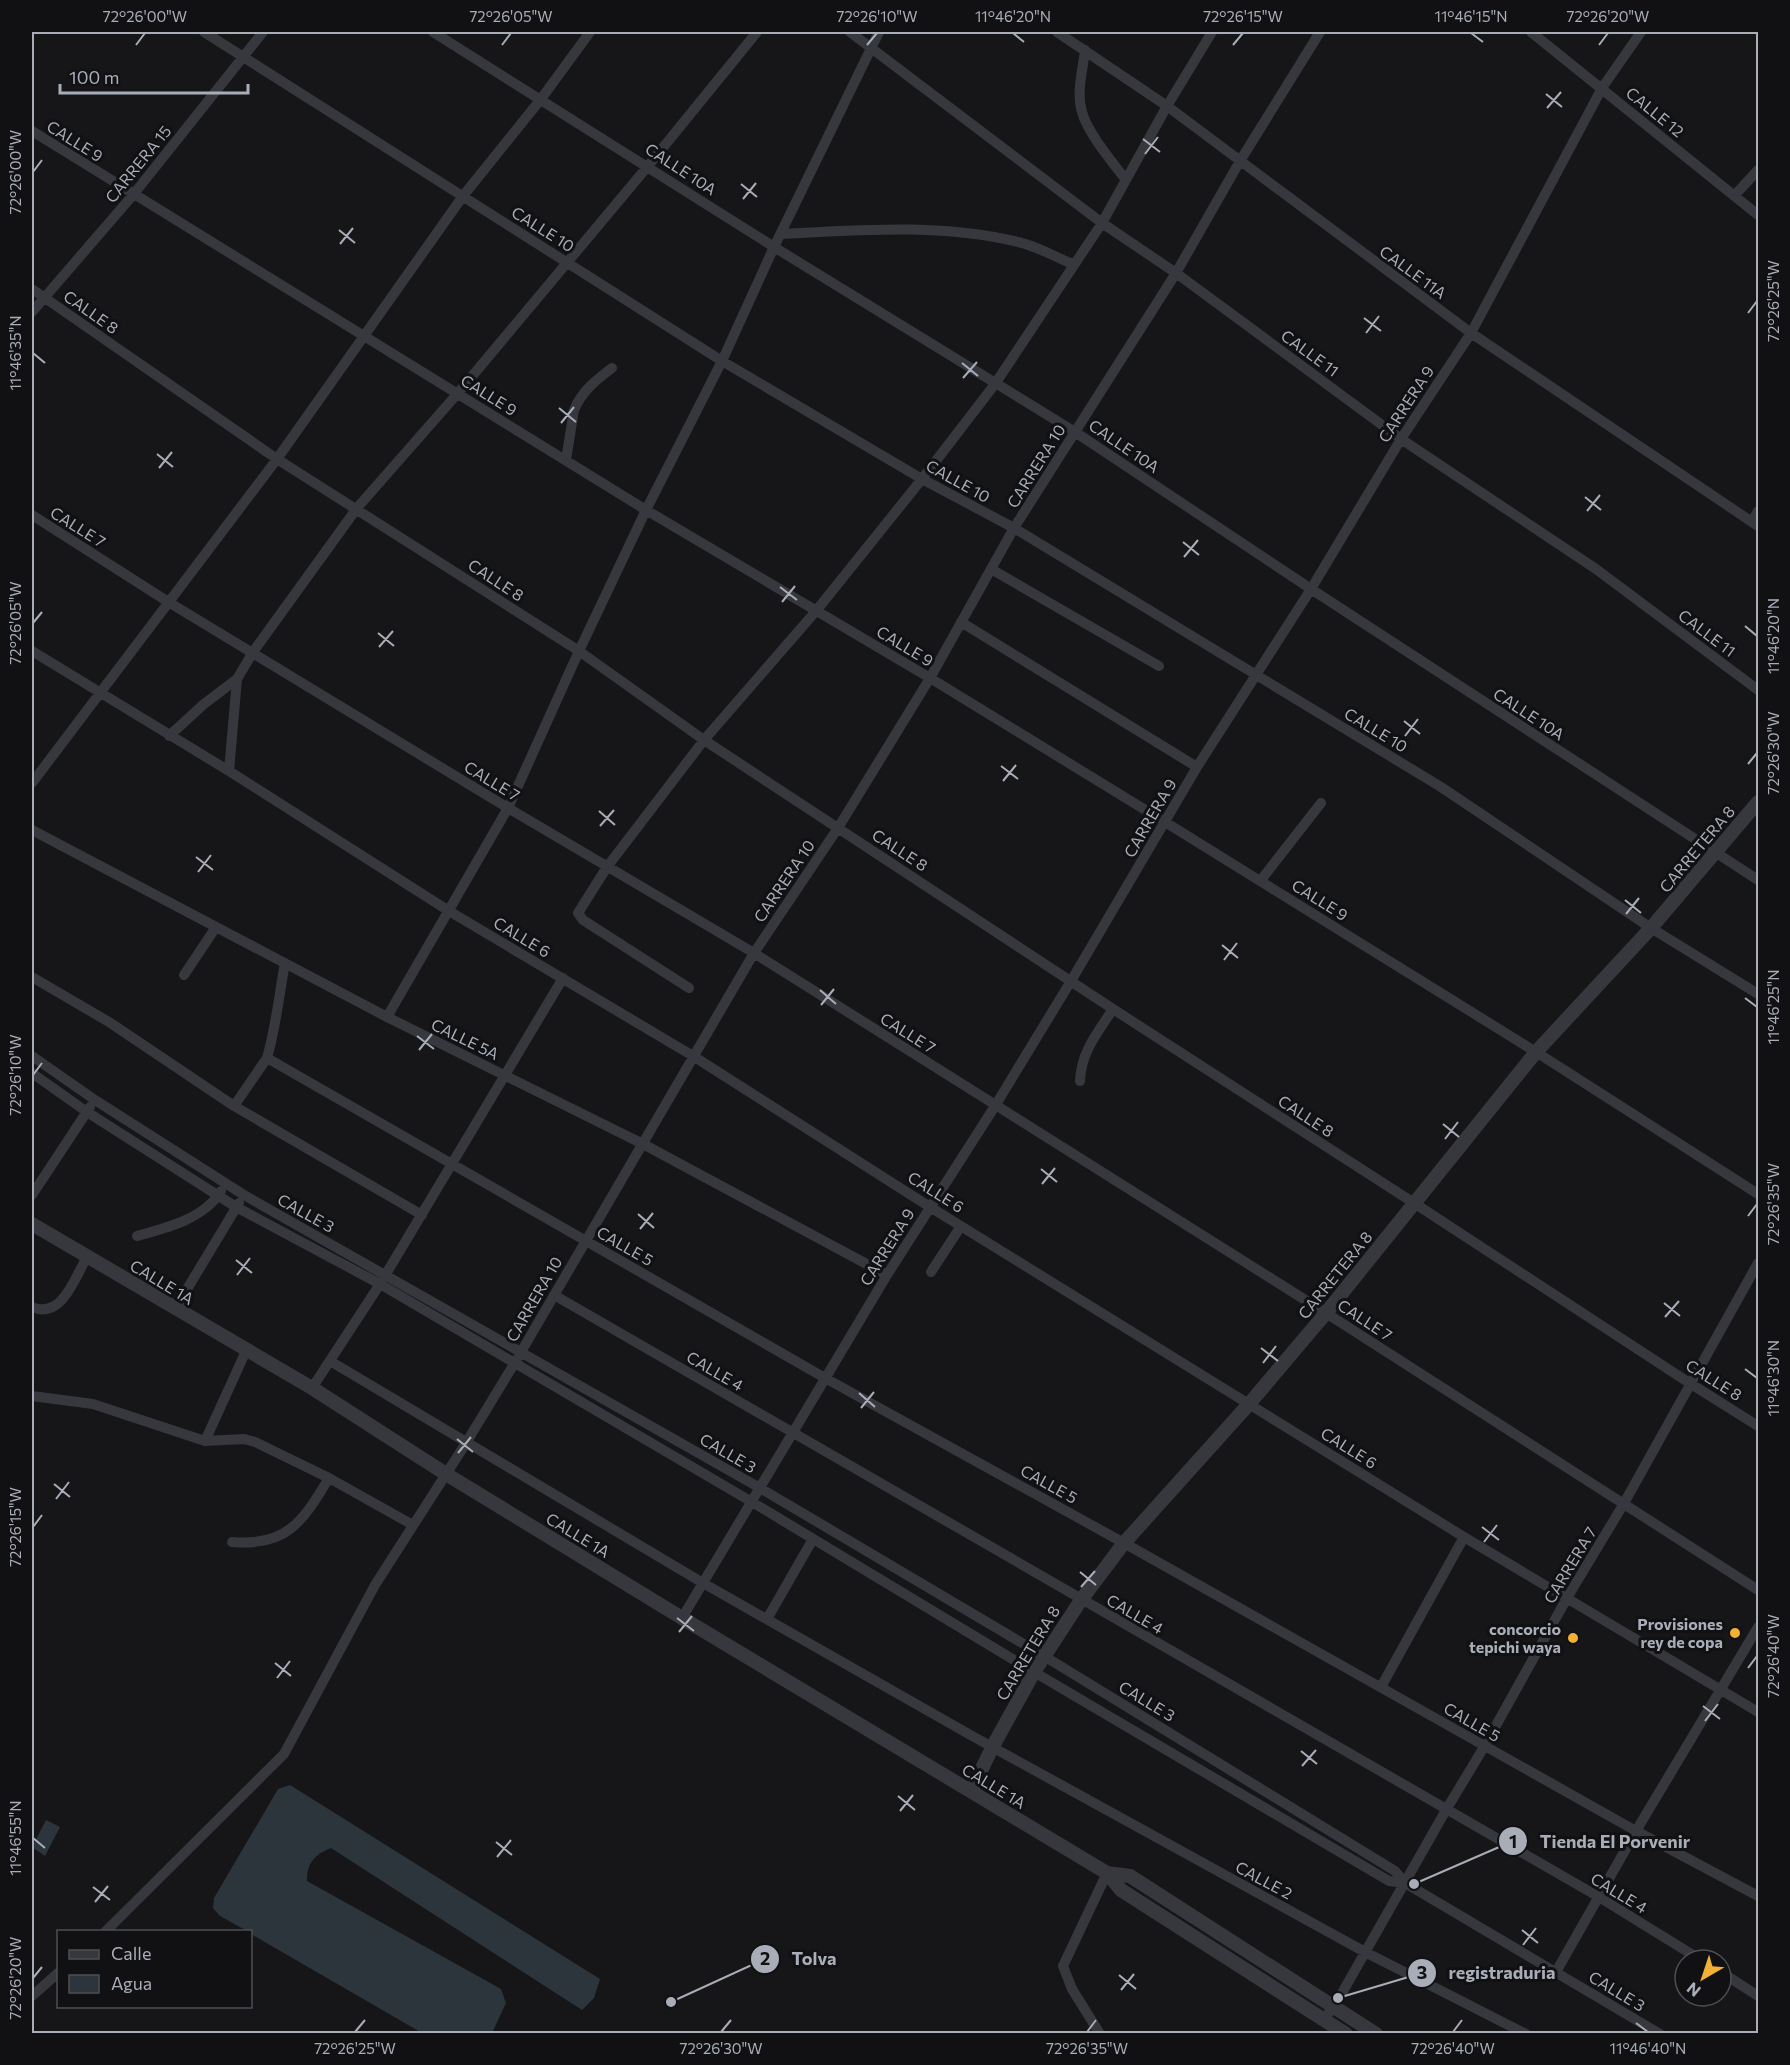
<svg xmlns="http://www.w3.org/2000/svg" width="1790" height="2065" font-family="Commissioner,sans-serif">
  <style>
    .water { fill: #2c353c }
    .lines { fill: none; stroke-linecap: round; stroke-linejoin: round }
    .minor { stroke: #37383d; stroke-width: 10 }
    .tertiary { stroke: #37383d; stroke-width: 14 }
    .ticks { fill: none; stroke: #a8adb8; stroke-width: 2 }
    .poi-dot { fill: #f2b134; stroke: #111113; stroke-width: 2 }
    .labels { text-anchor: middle; stroke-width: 6; stroke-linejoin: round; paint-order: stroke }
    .street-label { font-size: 16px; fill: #a8adb8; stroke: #111113 }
    .poi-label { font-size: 16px; font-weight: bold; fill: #a8adb8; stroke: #111113; text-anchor: end }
    .leader { fill: none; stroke: #a8adb8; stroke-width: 2 }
    .callout-dot { fill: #a8adb8; stroke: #111113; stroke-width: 2 }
    .mark-label { font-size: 18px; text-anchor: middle; font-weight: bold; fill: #111 }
    .callout-label { font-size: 18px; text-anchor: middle; font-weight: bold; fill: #a8adb8; stroke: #111113; stroke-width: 6; stroke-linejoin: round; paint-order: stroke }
    .neatline { fill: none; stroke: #a8adb8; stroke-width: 2 }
    .ticks-label { font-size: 15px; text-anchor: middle; fill: #a8adb8 }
  </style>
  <rect width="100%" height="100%" fill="#161618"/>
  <path class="water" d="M290 1785 600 1979 594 1998 582 2010 331 1848C314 1855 307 1863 307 1881L501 1989 506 2003 492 2033H422L251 1934 250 1932 247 1931 220 1916 213 1908 214 1898 278 1789Z
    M46 1820 60 1827 45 1856 32 1847Z"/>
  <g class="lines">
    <path class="minor" d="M204 32 722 361 922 479 1014 528 1441 787 1651 928 1758 994
      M433 32 774 247 1075 432 1311 589 1758 880
      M850 32 1102 223 1176 273 1401 439 1596 569 1758 690
      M1057 32 1167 106 1471 333 1758 526
      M1531 32 1758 215
      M1085 50C1083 69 1076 93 1082 112 1087 132 1113 163 1126 180
      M32 131 646 510 930 678 1165 822 1536 1052 1758 1194
      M1734 196 1758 170
      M781 234C860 230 940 223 1018 242 1037 246 1055 257 1073 264
      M32 289 277 459 579 651 704 740 1113 1009 1414 1203 1691 1384 1758 1426
      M32 312 133 195 263 32
      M566 460 574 410C582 391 596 380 612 368
      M32 515 170 603 508 808 754 953 1326 1313 1758 1590
      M1752 522 1758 511
      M991 569 1159 666
      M961 622 1197 767
      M32 651 229 771 449 911 693 1056 930 1207 1464 1537 1758 1712
      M169 736 204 704 237 679
      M229 771 237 679 253 652 357 508 458 393 648 166 757 32
      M32 783 277 459 463 196 541 99 590 32
      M32 830 387 1017 643 1144 887 1275
      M1261 880 1321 803
      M184 975 216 927
      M32 977 109 1022 234 1106 422 1215
      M689 988 583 920 578 913 607 867 704 740 816 611 922 479 995 384 1102 223 1167 106 1212 32
      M387 1017 508 808 579 651 646 510 722 361 774 247 879 32
      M32 1056 95 1100 244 1195 760 1488 1044 1656 1395 1871 1405 1883
      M267 1058C276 1027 279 995 285 963
      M32 1073 87 1112 236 1207 380 1284 752 1502 1034 1672 1389 1881 1405 1883 1660 2034
      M1080 1081C1081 1052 1098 1032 1113 1009
      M234 1106 267 1058 825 1378 1124 1543 1636 1831 1758 1896
      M32 1195 90 1107
      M137 1236C166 1228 204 1219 221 1191
      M931 1272 961 1226
      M554 1295 1599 1897 1701 1960
      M32 1307C62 1320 75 1277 87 1257
      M175 1309 239 1203
      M330 1361 703 1583 974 1737 1365 1952 1526 2034
      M312 1388 380 1284 563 978
      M32 1396 93 1404 205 1441 244 1439 255 1442 329 1478 413 1525
      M205 1441 246 1351
      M232 1542C287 1547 303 1521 329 1478
      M682 1618 887 1275 995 1106 1071 981 1197 767 1311 589 1401 439 1471 333 1602 88 1641 32
      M767 1619 813 1539
      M1381 1687 1464 1537
      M105 1932 284 1754 375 1585 466 1443 514 1364 754 953 838 828 930 678 1014 528 1176 273 1240 161 1320 32
      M1556 1972 1636 1831 1758 1627
      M1721 1972 1758 1996
      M32 1996 58 1973
      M1324 2020 1342 1993 1446 1810 1484 1747 1567 1598 1623 1505 1758 1263
      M1100 2034 1072 1989 1063 1966 1107 1873"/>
    <path class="tertiary" d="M32 1224 312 1388 446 1474 682 1618 1107 1873 1121 1890 1346 2034
      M971 1791 993 1746 1034 1672 1081 1600 1124 1543 1249 1404 1326 1313 1536 1052 1651 928 1758 802
      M1107 1873 1130 1876 1376 2034"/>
  </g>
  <path class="ticks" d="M1013 33 1024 42M1471 33 1483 42M136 45 145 33M502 45 511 33M867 45 877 33M1233 45 1243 33M1599 45 1608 33M1546 94 1562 107M1547 108 1561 92M1143 139 1160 152M1145 154 1158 137M33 172 42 160M741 184 757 197M743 199 756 183M339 230 355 243M340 244 353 228M1748 313 1757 301M1364 318 1381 331M1366 333 1379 316M33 353 45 363M962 363 978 376M963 378 977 362M559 408 576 422M561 423 574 407M157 454 173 467M159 468 172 452M1585 497 1601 510M1587 511 1600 495M1183 542 1199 555M1184 557 1198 540M780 587 797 600M782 602 795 586M33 623 42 612M1745 626 1757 636M378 633 394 646M379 647 393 631M1404 721 1420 734M1405 736 1418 719M1748 764 1757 753M1001 766 1018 779M1003 781 1016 765M599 811 615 825M600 826 614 810M196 857 213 870M198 872 211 855M1625 900 1641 913M1626 914 1639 898M1222 945 1238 958M1224 960 1237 943M820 990 836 1004M1745 998 1757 1007M821 1005 834 989M417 1036 434 1049M419 1050 432 1034M33 1075 42 1063M1443 1124 1459 1137M1445 1139 1458 1122M1041 1169 1057 1182M1042 1184 1055 1168M638 1214 654 1228M1748 1216 1757 1204M640 1229 653 1213M236 1260 252 1273M237 1275 250 1258M1664 1303 1680 1316M1665 1317 1679 1301M1261 1348 1278 1361M1263 1363 1276 1346M1745 1369 1757 1378M859 1393 875 1407M861 1408 874 1392M457 1439 473 1452M458 1453 471 1437M54 1484 70 1497M56 1499 69 1482M33 1527 42 1515M1482 1527 1499 1540M1484 1542 1497 1525M1080 1572 1096 1585M1081 1587 1095 1571M677 1618 694 1631M679 1632 692 1616M275 1663 291 1676M1748 1668 1757 1656M277 1678 290 1661M1703 1706 1720 1719M1705 1721 1718 1704M1301 1751 1317 1764M1302 1766 1316 1750M898 1796 915 1810M900 1811 913 1795M33 1838 45 1848M496 1842 512 1855M497 1857 511 1840M93 1887 110 1900M95 1902 108 1886M1522 1930 1538 1943M1523 1945 1536 1928M1119 1975 1136 1989M33 1978 42 1967M1121 1990 1134 1974M1636 2023 1648 2032M355 2032 365 2020M721 2032 731 2020M1087 2032 1096 2020M1453 2032 1462 2020"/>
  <g class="poi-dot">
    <circle cx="1735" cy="1633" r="6"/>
    <circle cx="1573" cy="1638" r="6"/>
  </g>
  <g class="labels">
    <g class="street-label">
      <text transform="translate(1655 112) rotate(39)" y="6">CALLE 12</text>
      <text transform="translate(75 141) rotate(32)" y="6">CALLE 9</text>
      <text transform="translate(138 164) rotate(-51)" y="6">CARRERA 15</text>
      <text transform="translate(681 169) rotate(33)" y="6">CALLE 10A</text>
      <text transform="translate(543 229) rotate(32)" y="6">CALLE 10</text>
      <text transform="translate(1413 272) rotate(36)" y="6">CALLE 11A</text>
      <text transform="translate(91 312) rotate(35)" y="6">CALLE 8</text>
      <text transform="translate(1310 353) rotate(36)" y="6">CALLE 11</text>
      <text transform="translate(489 395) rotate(32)" y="6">CALLE 9</text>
      <text transform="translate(1406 404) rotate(-57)" y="6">CARRERA 9</text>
      <text transform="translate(1124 446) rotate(34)" y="6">CALLE 10A</text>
      <text transform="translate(1036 466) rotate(-58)" y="6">CARRERA 10</text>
      <text transform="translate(958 481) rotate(29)" y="6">CALLE 10</text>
      <text transform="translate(78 527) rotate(32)" y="6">CALLE 7</text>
      <text transform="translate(496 580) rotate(33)" y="6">CALLE 8</text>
      <text transform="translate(1707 633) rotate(37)" y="6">CALLE 11</text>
      <text transform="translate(905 646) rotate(31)" y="6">CALLE 9</text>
      <text transform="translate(1529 714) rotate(33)" y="6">CALLE 10A</text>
      <text transform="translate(1376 730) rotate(31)" y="6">CALLE 10</text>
      <text transform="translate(492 781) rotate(31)" y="6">CALLE 7</text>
      <text transform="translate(1150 818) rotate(-60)" y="6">CARRERA 9</text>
      <text transform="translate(1697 849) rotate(-50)" y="6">CARRETERA 8</text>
      <text transform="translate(900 850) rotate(33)" y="6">CALLE 8</text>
      <text transform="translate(784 881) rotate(-56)" y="6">CARRERA 10</text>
      <text transform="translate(1320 900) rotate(32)" y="6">CALLE 9</text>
      <text transform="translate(522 937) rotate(31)" y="6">CALLE 6</text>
      <text transform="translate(908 1033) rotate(32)" y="6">CALLE 7</text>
      <text transform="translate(465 1039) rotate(26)" y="6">CALLE 5A</text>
      <text transform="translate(1306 1116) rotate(33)" y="6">CALLE 8</text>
      <text transform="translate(936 1192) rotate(32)" y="6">CALLE 6</text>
      <text transform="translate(306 1213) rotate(29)" y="6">CALLE 3</text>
      <text transform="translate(625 1246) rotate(30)" y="6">CALLE 5</text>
      <text transform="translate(887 1247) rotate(-58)" y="6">CARRERA 9</text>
      <text transform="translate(1335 1275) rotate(-51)" y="6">CARRETERA 8</text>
      <text transform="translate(162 1282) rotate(31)" y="6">CALLE 1A</text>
      <text transform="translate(534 1299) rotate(-60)" y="6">CARRERA 10</text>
      <text transform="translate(1365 1320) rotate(33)" y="6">CALLE 7</text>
      <text transform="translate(715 1371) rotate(30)" y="6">CALLE 4</text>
      <text transform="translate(1714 1380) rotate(32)" y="6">CALLE 8</text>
      <text transform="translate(1349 1448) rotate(32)" y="6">CALLE 6</text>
      <text transform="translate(728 1453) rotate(30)" y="6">CALLE 3</text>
      <text transform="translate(1049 1484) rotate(29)" y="6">CALLE 5</text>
      <text transform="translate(578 1535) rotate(31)" y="6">CALLE 1A</text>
      <text transform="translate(1570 1565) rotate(-59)" y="6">CARRERA 7</text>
      <text transform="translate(1135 1614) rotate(30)" y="6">CALLE 4</text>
      <text transform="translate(1028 1653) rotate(-59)" y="6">CARRETERA 8</text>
      <text transform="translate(1147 1701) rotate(31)" y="6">CALLE 3</text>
      <text transform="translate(1472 1722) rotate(30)" y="6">CALLE 5</text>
      <text transform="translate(994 1786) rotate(31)" y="6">CALLE 1A</text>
      <text transform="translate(1264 1880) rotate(28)" y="6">CALLE 2</text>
      <text transform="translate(1619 1893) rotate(31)" y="6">CALLE 4</text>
      <text transform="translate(1617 1991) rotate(31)" y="6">CALLE 3</text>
    </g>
    <g class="poi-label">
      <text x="1723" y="1630">Provisiones<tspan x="1723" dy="18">rey de copa</tspan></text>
      <text x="1561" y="1635">concorcio<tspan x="1561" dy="18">tepichi waya</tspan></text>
    </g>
  </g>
  <path class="leader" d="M1414 1884L1513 1841M671 2002L765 1959M1338 1998L1422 1973"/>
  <g class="callout-dot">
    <circle cx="1414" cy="1884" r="6"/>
    <circle cx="671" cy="2002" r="6"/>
    <circle cx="1338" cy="1998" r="6"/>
    <circle cx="1513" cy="1841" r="15"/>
    <circle cx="765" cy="1959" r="15"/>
    <circle cx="1422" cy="1973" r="15"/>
  </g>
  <g class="mark-label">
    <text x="1513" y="1848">1</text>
    <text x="765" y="1965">2</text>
    <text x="1422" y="1979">3</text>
  </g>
  <g class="callout-label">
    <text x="1615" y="1848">Tienda El Porvenir</text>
    <text x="814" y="1965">Tolva</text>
    <text x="1502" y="1979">registraduria</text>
  </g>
  <rect width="1790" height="2065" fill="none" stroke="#111113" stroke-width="66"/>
  <rect x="57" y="1930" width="195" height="78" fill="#111113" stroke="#4d4f55" stroke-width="1.5"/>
  <rect x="69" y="1950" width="30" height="9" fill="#37383d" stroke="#4d4f55" stroke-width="1.5"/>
  <text x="111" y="1960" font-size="18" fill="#a8adb8">Calle</text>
  <rect x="69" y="1975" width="30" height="18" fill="#2c353c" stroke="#4d4f55" stroke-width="1.5"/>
  <text x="111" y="1990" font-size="18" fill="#a8adb8">Agua</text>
  <g transform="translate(1703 1978) rotate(219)"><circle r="28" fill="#111113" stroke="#4d4f55" stroke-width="1.5"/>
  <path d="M0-4.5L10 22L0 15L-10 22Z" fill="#f2b134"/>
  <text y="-9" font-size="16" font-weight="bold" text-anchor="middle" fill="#a8adb8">N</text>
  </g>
  <path d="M60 84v9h188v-9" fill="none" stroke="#a8adb8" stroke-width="3"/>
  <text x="69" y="84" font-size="18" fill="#a8adb8" stroke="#111113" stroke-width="4.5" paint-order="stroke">100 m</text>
  <rect x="33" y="33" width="1724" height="1999" class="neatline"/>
  <g class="ticks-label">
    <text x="145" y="22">72°26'00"W</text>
    <text x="511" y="22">72°26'05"W</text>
    <text x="877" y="22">72°26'10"W</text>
    <text x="1013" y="22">11°46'20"N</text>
    <text x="1243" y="22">72°26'15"W</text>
    <text x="1471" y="22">11°46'15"N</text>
    <text x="1608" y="22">72°26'20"W</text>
    <text transform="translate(16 172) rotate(-90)" y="5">72°26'00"W</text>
    <text transform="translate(1774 301) rotate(-90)" y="5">72°26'25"W</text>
    <text transform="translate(16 353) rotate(-90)" y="5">11°46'35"N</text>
    <text transform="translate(16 623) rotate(-90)" y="5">72°26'05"W</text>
    <text transform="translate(1774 636) rotate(-90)" y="5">11°46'20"N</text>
    <text transform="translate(1774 753) rotate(-90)" y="5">72°26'30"W</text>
    <text transform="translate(1774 1007) rotate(-90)" y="5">11°46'25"N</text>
    <text transform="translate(16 1075) rotate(-90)" y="5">72°26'10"W</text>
    <text transform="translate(1774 1204) rotate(-90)" y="5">72°26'35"W</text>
    <text transform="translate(1774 1378) rotate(-90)" y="5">11°46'30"N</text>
    <text transform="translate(16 1527) rotate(-90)" y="5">72°26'15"W</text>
    <text transform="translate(1774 1656) rotate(-90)" y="5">72°26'40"W</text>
    <text transform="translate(16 1838) rotate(-90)" y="5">11°46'55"N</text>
    <text transform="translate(16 1978) rotate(-90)" y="5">72°26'20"W</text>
    <text x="355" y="2054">72°26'25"W</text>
    <text x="721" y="2054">72°26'30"W</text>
    <text x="1087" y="2054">72°26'35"W</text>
    <text x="1453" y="2054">72°26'40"W</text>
    <text x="1648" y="2054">11°46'40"N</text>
  </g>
</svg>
